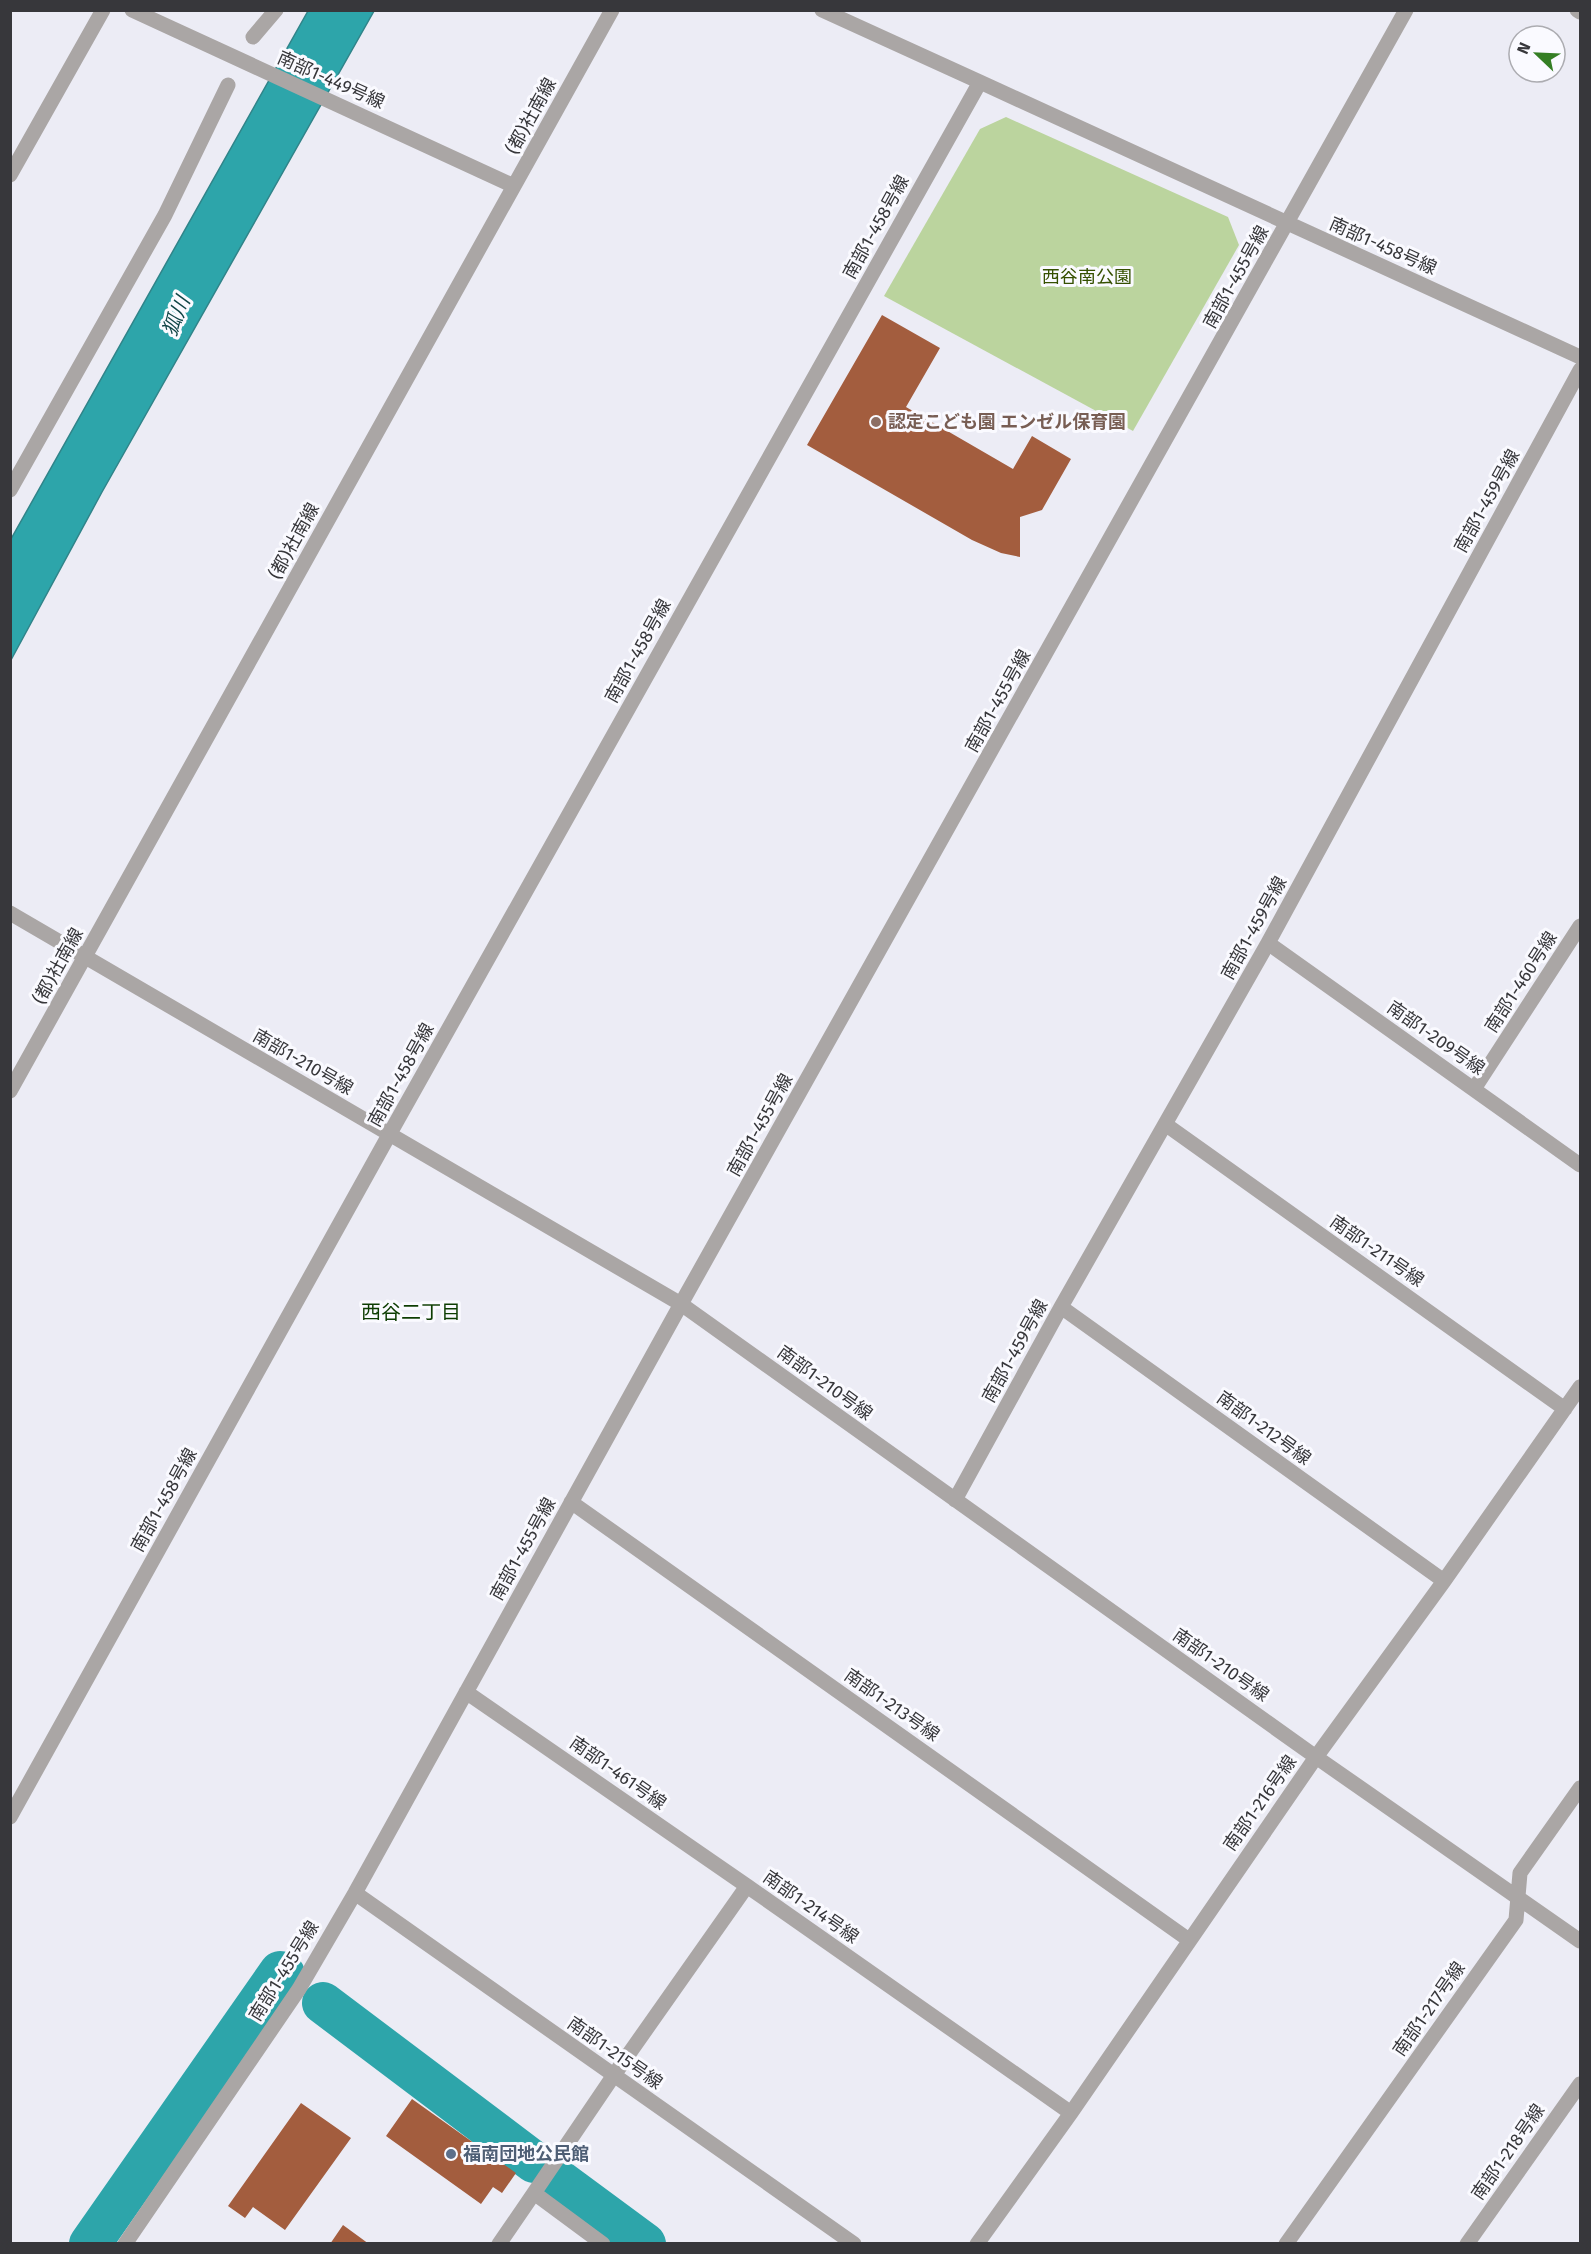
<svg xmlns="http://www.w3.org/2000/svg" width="1591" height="2254" font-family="'Fira Sans','Noto Sans JP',sans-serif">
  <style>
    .green { fill: #bbd49e }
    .water { fill: #2da5aa; stroke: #308489; stroke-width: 1.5 }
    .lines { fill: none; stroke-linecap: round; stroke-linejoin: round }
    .canal { stroke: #2da5aa; stroke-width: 42 }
    .building { fill: #a35d3e }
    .minor { stroke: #aaa6a5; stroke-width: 15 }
    .education-dot { fill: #8d6e63; stroke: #fafaff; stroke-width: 2 }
    .service-dot { fill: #5c6f8a; stroke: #fafaff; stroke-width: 2 }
    .labels { text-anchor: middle; stroke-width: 6; stroke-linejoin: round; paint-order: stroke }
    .street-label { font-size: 18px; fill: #37373b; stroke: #fafaff }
    .park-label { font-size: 18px; fill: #355000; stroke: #fafaff }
    .education-label { font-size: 18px; font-weight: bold; fill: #785e54; stroke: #fafaff; text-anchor: start }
    .service-label { font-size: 18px; font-weight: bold; fill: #4e5e75; stroke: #fafaff; text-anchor: start }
    .water-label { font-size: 20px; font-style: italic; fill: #114547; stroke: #fafaff }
    .neighbourhood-label { font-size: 20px; fill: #0d3d02; stroke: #fafaff }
  </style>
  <rect width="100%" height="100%" fill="#ececf5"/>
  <path class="green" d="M1006 117 1228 217 1239 245 1133 431 884 296 980 129Z"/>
  <path class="water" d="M308 11H374L102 492 11 660V539Z"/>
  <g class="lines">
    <path class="canal" d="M323 2003 534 2162
      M561 2182 645 2244
      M90 2244 280 1972 284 1974"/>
  </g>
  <path class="building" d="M882 315 940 348 906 407 1013 469 1032 436 1071 459 1042 510 1020 517V557L1001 553 972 540 807 445Z
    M412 2099 516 2173 502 2193 493 2187 481 2204 386 2136Z
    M301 2103 351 2138 285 2230 253 2207 245 2218 228 2206Z
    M343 2225 369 2244H330Z"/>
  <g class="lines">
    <path class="minor" d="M132 10 514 186
      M822 10 980 82
      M1577 10 1580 12
      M253 37 276 10
      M10 175 103 10
      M10 490 165 215 228 85
      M10 913 681 1304 1316 1757 1580 1941
      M1268 943 1580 1165
      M1474 1089 1580 926
      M10 1091 612 10
      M1165 1124 1565 1409
      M1061 1307 1444 1581
      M955 1500 1061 1307 1268 943 1580 370
      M571 1502 1189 1940
      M466 1692 747 1886
      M10 1817 389 1135 980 82 1580 357
      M355 1893 854 2244
      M534 2193 614 2075 747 1886 1071 2113
      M125 2244 299 1989 355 1893 681 1304 1406 10
      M499 2244 534 2193 603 2244
      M977 2244 1071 2113 1316 1757 1444 1581 1580 1387
      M1286 2244 1516 1920 1520 1873 1580 1788
      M1467 2244 1580 2084"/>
  </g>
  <circle class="education-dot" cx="876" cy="422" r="6"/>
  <circle class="service-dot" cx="451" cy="2154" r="6"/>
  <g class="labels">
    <g class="street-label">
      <text transform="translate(331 80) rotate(24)" y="6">南部1-449号線</text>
      <text transform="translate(531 116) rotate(-61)" y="6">(都)社南線</text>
      <text transform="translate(876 227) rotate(-61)" y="6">南部1-458号線</text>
      <text transform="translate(1383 246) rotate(24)" y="6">南部1-458号線</text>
      <text transform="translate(1236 277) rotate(-61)" y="6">南部1-455号線</text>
      <text transform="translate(1487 501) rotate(-61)" y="6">南部1-459号線</text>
      <text transform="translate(294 541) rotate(-61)" y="6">(都)社南線</text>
      <text transform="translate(638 651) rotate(-61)" y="6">南部1-458号線</text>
      <text transform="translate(998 701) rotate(-61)" y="6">南部1-455号線</text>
      <text transform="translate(1254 928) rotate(-61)" y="6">南部1-459号線</text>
      <text transform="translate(58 966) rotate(-61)" y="6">(都)社南線</text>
      <text transform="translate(1521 982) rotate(-57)" y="6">南部1-460号線</text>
      <text transform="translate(1436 1038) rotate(35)" y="6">南部1-209号線</text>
      <text transform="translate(303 1062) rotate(30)" y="6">南部1-210号線</text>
      <text transform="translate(401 1075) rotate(-61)" y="6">南部1-458号線</text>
      <text transform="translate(760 1125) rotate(-61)" y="6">南部1-455号線</text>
      <text transform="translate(1377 1251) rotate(35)" y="6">南部1-211号線</text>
      <text transform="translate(1015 1351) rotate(-61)" y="6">南部1-459号線</text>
      <text transform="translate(825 1383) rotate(36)" y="6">南部1-210号線</text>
      <text transform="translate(1264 1428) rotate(36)" y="6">南部1-212号線</text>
      <text transform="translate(164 1500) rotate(-61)" y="6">南部1-458号線</text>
      <text transform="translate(523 1549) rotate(-61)" y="6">南部1-455号線</text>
      <text transform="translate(1221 1665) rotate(35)" y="6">南部1-210号線</text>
      <text transform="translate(892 1705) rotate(35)" y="6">南部1-213号線</text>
      <text transform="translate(618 1773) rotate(35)" y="6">南部1-461号線</text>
      <text transform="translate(1260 1803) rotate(-55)" y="6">南部1-216号線</text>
      <text transform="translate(811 1907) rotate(35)" y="6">南部1-214号線</text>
      <text transform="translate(284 1971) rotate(-58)" y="6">南部1-455号線</text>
      <text transform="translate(1429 2009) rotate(-55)" y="6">南部1-217号線</text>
      <text transform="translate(615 2053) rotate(35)" y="6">南部1-215号線</text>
      <text transform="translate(1508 2152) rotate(-55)" y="6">南部1-218号線</text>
    </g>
    <g class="park-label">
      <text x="1087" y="283">西谷南公園</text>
    </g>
    <g class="education-label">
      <text x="888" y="428">認定こども園 エンゼル保育園</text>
    </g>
    <g class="service-label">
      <text x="463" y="2160">福南団地公民館</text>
    </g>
    <g class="water-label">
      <text transform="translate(176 316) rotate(-68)" y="7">狐川</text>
    </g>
    <g class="neighbourhood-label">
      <text x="411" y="1319">西谷二丁目</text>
    </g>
  </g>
  <rect width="1591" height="2254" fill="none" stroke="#37373b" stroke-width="24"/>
  <g transform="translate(1537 54) rotate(293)"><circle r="28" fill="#fafaff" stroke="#acacb1" stroke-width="1.5"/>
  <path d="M0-4.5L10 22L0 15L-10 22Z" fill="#347e24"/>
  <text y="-9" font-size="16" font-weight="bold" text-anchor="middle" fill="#37373b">N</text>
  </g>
</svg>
